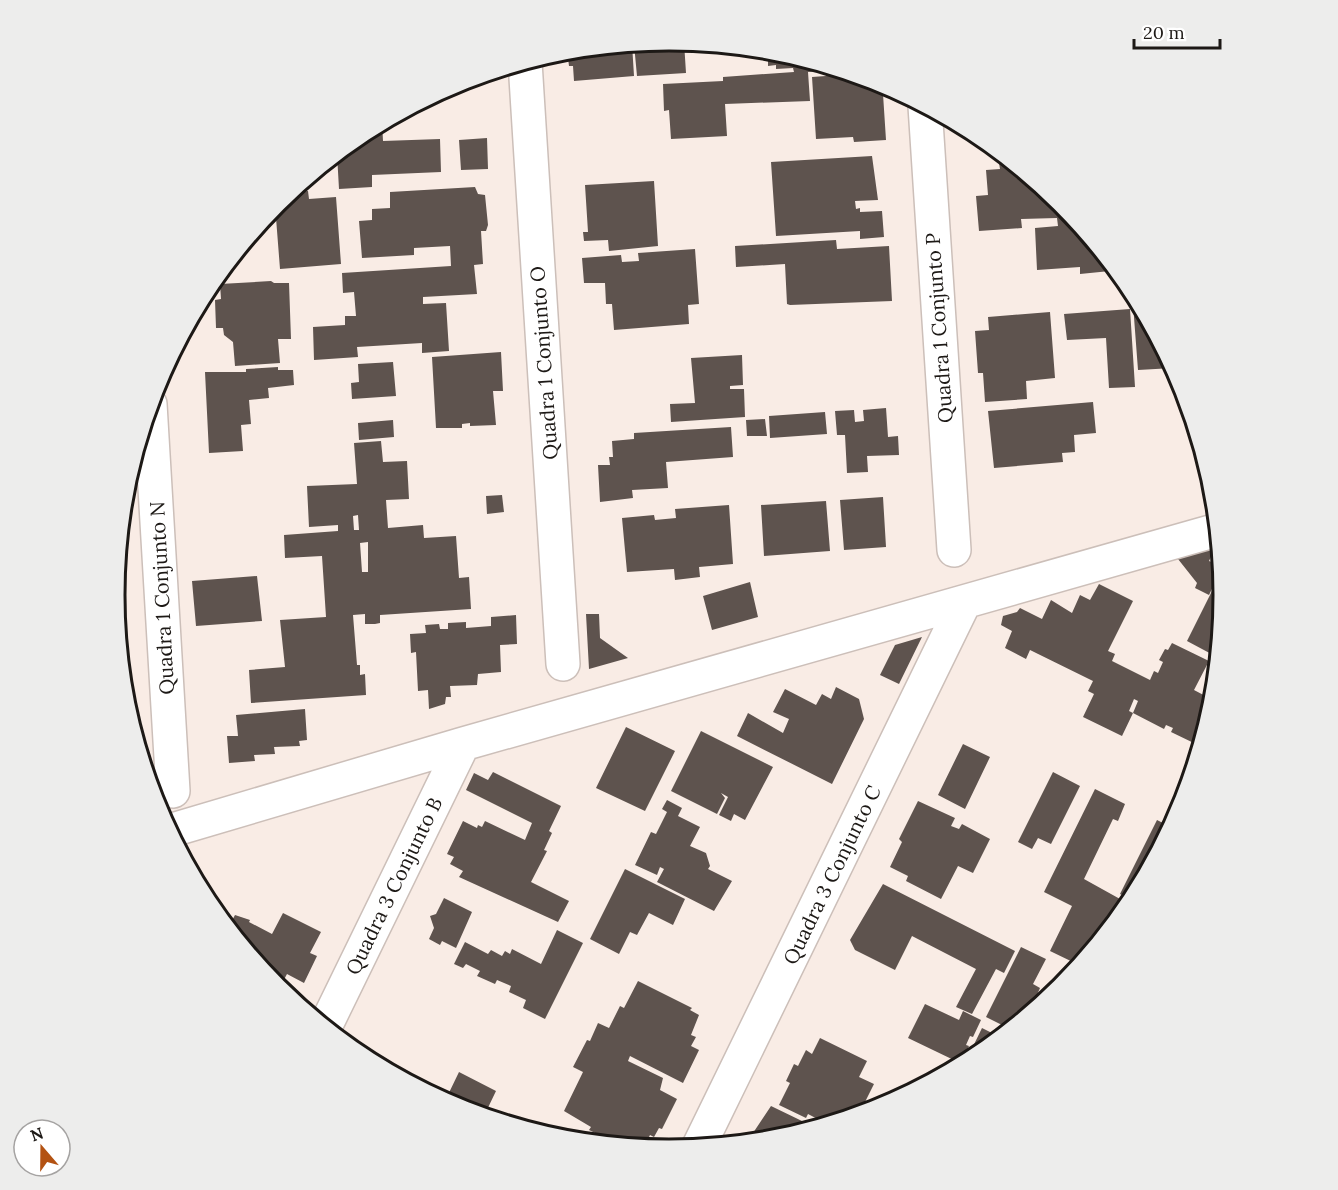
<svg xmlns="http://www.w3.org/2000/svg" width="1338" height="1190" font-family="Lora,serif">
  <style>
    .building { fill: #5e534e; fill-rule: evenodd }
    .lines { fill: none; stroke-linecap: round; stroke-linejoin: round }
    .minor-casing { stroke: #ccbfb9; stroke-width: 36 }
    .minor { stroke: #fff; stroke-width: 33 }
    .labels { text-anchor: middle; stroke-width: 6; stroke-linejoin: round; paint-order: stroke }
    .street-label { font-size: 20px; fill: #1d1916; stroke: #fff }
    .rim { fill: none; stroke: #1d1916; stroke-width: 3 }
  </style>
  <rect width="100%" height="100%" fill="#f9ece5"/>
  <path class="building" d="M669 40 684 42 686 73 637 76 634 44Z
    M632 44 634 76 574 81 573 66H569L567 50Z
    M762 50 778 51 839 70 808 72 810 101 725 104 727 136 671 139 669 110 664 111 663 84 723 81V77L794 72 793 68 776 69V65L768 66V58L763 59Z
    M853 74 877 81 878 94H883L886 140 854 142 853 137 816 139 812 77Z
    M382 122 383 141 440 139 441 172 372 175V187L339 189 337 154 361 134Z
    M487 138 488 169 461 170 459 140Z
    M872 156 878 200 855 201 856 209 860 208V212L882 211 884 237 860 239V231L776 236 771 162Z
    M1011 162 1061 203 1109 262 1110 271 1080 274V267L1037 270 1035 228 1058 226 1057 218 1021 219 1022 228 979 231 976 196 988 195 986 170 1000 169 999 163Z
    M654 181 658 246 609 251 608 240 584 241 583 232H588L585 185Z
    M475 187 478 194 485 195 488 225 486 231H481L483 264 474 265 477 294 423 297V304L446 303 449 351 422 353V343L357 347 358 357 314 360 313 327 345 325V316H356L354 292 343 293 342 273 451 266 450 246 414 248V255L362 258 359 221 372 220V209L390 208V192Z
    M308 191 309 199 336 197 341 264 280 269 275 205 291 192Z
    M836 240 837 249 889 246 892 301 790 305 787 304 785 264 736 267 735 246Z
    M695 249 699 304 688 305 689 324 614 330 612 304H606L605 283H584L582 258 621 255 622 262 639 261 638 253Z
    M271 281 274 283H289L291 339H278L280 363 235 366 233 342 224 335 223 328H216L215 300 221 299 220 284Z
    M1132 291 1140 306 1173 368 1138 370Z
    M1130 309 1135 387 1109 388 1106 338 1067 340 1064 314Z
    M1050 312 1055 378 1026 381 1027 399 985 402 983 373H978L975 331 989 330 988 317Z
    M501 352 503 391H493L496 425 470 426V423L462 424V428H436L432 357Z
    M742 355 743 385 730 386V389H744L745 417 671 422 670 404 695 403 691 358Z
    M393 362 396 396 352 399 351 383 359 382 358 364Z
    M278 367V370H293L294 385 268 388 269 398 249 400 251 424 241 425 243 451 209 453 205 372H246V369Z
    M1093 402 1096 433 1074 435 1075 452 1062 453 1063 462 994 468 988 411Z
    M886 408 888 437 898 436 899 455 867 456 868 472 847 473 845 435H837L835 411 854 410 855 422 864 421 863 410Z
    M825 412 827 434 770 438 769 416Z
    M765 419 767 436H747L746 420Z
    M393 420 394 437 359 440 358 423Z
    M731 427 733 457 666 462 668 488 632 490 633 498 600 502 598 465H610L609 457H613L612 441 634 439V433Z
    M381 441 383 462 407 461 409 499 386 500 388 528 423 525 424 538 456 536 459 578 469 577 471 609 380 615V623L375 624H365V614L353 615 357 665H360V675L365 674 366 695 251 703 249 670 285 667 280 620 326 617 322 556 285 558 284 535 338 531V525L309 527 307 486 357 484 354 443ZM358 515 359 530H354L353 516ZM368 542V572H362L360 543Z
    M124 495H128L129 519 122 520Z
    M502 495 504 512 487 514 486 496Z
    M883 497 886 547 844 550 840 500Z
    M826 501 830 551 764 556 761 505Z
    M729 505 733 564 699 567 700 577 675 580 674 569 627 572 622 518 654 515 655 520 676 518 675 509Z
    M1215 548 1209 561 1221 566V570L1209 595 1195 588 1197 583 1178 559Z
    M257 576 262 621 196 626 192 581Z
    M750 582 758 617 712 630 703 596Z
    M1099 584 1133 601 1108 651 1115 654 1112 661 1150 680 1154 671 1158 673 1163 662 1159 660 1165 649 1168 650 1172 643 1209 661 1194 690 1213 700 1199 737 1202 738 1200 746 1171 732 1173 728 1166 725 1164 729 1133 713 1122 736 1083 717 1094 694 1088 691 1093 681 1030 650 1026 659 1005 648 1012 631 1001 625 1003 616 1017 612 1020 608 1042 619 1051 600 1072 613 1080 595 1090 600ZM1134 699 1138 701 1133 713 1129 711Z
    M1215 585 1223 589V595L1217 657 1187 641Z
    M586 614H599L600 638 628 658 589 669Z
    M516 615 517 644 500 645 501 672 478 674 477 685 450 686 451 697H446L445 704 429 709 428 690 418 691 416 652 411 653 410 634 426 633 425 625 439 624 440 629H448V623L466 622V628L491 626V617Z
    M922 637 899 684 880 675 895 645Z
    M836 687 859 699 864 719 832 784 737 736 748 713 783 733 789 719 773 712 785 689 816 705 822 694 831 699Z
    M305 709 307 740 299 741 300 746 274 747 275 754 254 755 255 761 229 763 227 736H238L236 715Z
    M626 727 675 751 645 811 596 788Z
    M701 731 773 767 745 820 734 814 731 821 719 815 728 797 721 793 725 798 717 814 671 791Z
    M963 744 990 757 965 809 938 795Z
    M1196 755 1197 756 1186 792 1178 788Z
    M493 772 561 806 549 831 552 833 544 850 547 851 531 882 569 901 558 922 459 877 463 871 450 864 454 857 447 854 463 821 477 828 478 825 482 827 485 821 525 840 532 823 466 790 474 773 488 780Z
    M1053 772 1080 786 1051 844 1038 838 1032 849 1018 842Z
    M1095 789 1125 804 1118 821 1113 819 1084 879 1129 904 1079 965 1050 951 1072 906 1044 892Z
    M667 800 682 808 678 816 700 827 690 846 706 853 710 866 708 869 732 881 714 911 657 882 664 869 660 867 657 875 635 865 651 832 656 834 667 812 662 809Z
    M918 801 955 818 951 826 959 829 962 824 990 839 973 873 958 866 941 899 906 881 908 876 890 867 902 842 899 839Z
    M1157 820 1171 827 1132 900 1120 894Z
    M625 869 685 899 673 925 649 913 637 935 630 932 619 954 590 939Z
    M883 884 1015 951 1004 973 996 969 972 1014 956 1007 976 969 912 936 895 970 855 950 850 940Z
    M444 898 472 912 456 948 442 941 440 945 429 939 434 928 430 916 436 914Z
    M283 913 321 932 310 953 317 956 304 983 287 974 279 989 228 928 235 915 250 920 249 922 272 934Z
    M557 930 583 943 545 1019 523 1008 526 1000 509 992 511 986 497 980 495 984 477 976 480 971 466 964 463 968 454 964 465 942 488 954 491 950 502 956 505 951 510 954 512 949 541 964Z
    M1021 947 1046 959 1033 984 1040 988 1028 1015 1020 1011 1010 1029 986 1017Z
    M638 981 692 1008 690 1010 699 1015 691 1035 696 1037 691 1046 699 1050 683 1083 630 1056 628 1061 663 1078 660 1090 677 1099 662 1129 659 1128 654 1137 650 1135 644 1147 618 1144 589 1130 591 1127 564 1111 583 1072 573 1067 587 1040 590 1041 598 1023 609 1028 620 1006 624 1008Z
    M925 1004 959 1020 963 1011 981 1020 973 1037 970 1036 966 1045 969 1046 960 1063 908 1038Z
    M982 1028 1000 1037 965 1063Z
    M820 1038 867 1061 859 1077 874 1084 859 1114 827 1124 808 1114 806 1118 779 1105 790 1083 786 1081 794 1064 798 1066 806 1050 812 1054Z
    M459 1072 496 1091 484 1116 445 1101Z
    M771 1106 802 1121 816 1127 777 1139 747 1142Z
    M560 1128 586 1141 555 1137Z"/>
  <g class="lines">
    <g class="minor-casing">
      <path id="minor" d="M525 62 563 664
        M925 106 954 550
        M150 404 173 791
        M169 831 463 744 1217 530
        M325 1027 463 744
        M699 1146 964 603"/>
    </g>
    <use href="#minor" class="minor"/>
  </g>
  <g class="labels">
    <g class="street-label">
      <text transform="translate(939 328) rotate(-94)" y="7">Quadra 1 Conjunto P</text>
      <text transform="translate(544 363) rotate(-94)" y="7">Quadra 1 Conjunto O</text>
      <text transform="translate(162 598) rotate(-93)" y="7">Quadra 1 Conjunto N</text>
      <text transform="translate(832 875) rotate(-64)" y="7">Quadra 3 Conjunto C</text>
      <text transform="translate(394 886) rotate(-64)" y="7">Quadra 3 Conjunto B</text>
    </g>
  </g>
  <path d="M0 0H1338V1190H0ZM125 595a544 544 0 1 1 1088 0a544 544 0 1 1-1088 0Z" fill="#ededec" fill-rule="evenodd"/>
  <path class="rim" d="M125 595a544 544 0 1 1 1088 0a544 544 0 1 1-1088 0Z"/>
  <g transform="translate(42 1148) rotate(340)"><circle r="28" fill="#ffffff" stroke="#a5a3a2" stroke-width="1.5"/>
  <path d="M0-4.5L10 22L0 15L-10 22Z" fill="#b35212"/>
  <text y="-9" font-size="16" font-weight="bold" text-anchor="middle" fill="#1d1916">N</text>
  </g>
  <path d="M1134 39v9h86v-9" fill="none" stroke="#1d1916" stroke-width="3"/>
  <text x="1143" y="39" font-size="18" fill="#1d1916" stroke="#ffffff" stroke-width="4.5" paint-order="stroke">20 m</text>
</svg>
